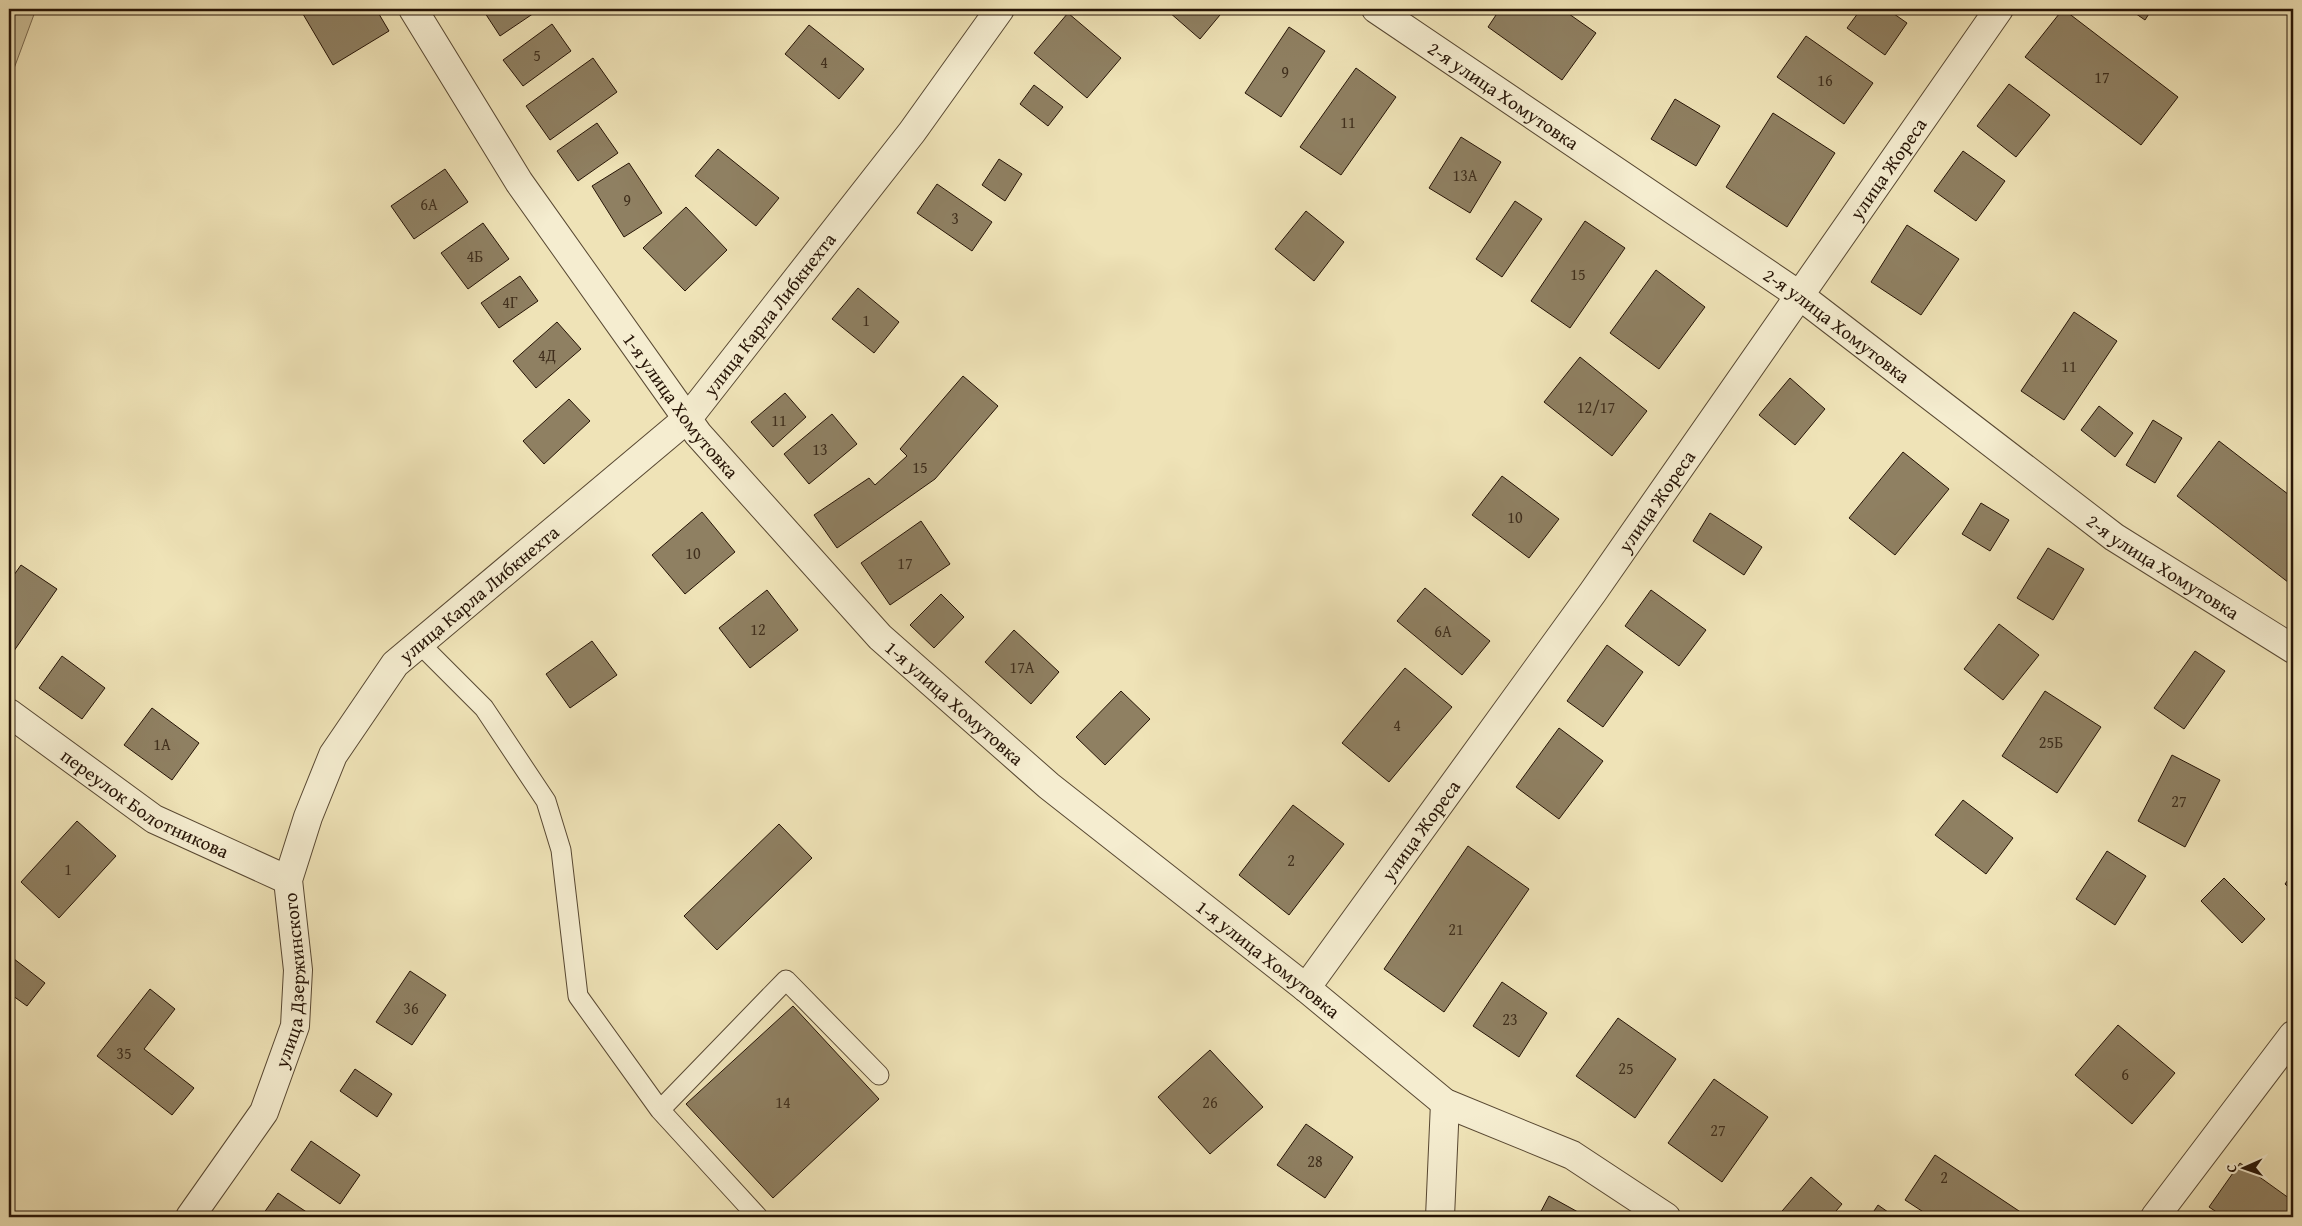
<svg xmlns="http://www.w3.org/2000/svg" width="2302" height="1226" font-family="'Gentium Book Plus',serif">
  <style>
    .green { fill: #cdc099; stroke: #7a6a50 }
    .building { fill: #8f8062; stroke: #261406 }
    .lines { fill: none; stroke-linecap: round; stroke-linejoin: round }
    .lane-casing { stroke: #584832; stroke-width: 21 }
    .street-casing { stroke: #584832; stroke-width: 30 }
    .lane { stroke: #f5edd0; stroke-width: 19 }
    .street { stroke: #f5edd0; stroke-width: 28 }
    .labels { text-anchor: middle; stroke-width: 4; stroke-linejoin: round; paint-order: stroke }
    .number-label { font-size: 16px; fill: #402f1d }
    .street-label { font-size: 19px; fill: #261406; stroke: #f5edd0 }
  </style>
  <rect width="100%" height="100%" fill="#efe3b7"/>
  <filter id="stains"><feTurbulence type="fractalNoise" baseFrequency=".004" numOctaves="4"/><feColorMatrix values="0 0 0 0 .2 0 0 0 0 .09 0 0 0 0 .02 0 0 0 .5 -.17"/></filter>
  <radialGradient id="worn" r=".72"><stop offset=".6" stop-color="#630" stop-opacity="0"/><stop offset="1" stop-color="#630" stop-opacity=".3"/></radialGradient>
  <path class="green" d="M9 9H36L9 82Z"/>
  <path class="building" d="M300 9H376L389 31 333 65Z
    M491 9H540L500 36 485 13Z
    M1171 9H1225L1200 39 1169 12Z
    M1500 9H1562L1596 33 1562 80 1488 27Z
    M1861 9H1887L1907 23 1885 55 1847 28Z
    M2063 9 2178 97 2141 145 2025 57Z
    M2129 9H2152L2145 20Z
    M1068 13 1121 58 1087 98 1034 53Z
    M552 24 571 51 523 86 503 60Z
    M809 25 864 69 839 99 785 54Z
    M1289 27 1325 51 1281 117 1245 93Z
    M1806 36 1873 83 1844 124 1777 77Z
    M593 58 617 92 550 140 526 106Z
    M1356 68 1396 97 1341 175 1300 147Z
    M2009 84 2050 115 2016 157 1977 126Z
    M1034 85 1063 107 1048 126 1020 104Z
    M1675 99 1720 126 1696 166 1651 139Z
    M1773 113 1835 153 1787 227 1726 187Z
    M597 123 618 153 578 181 557 151Z
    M1461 137 1501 162 1470 213 1429 188Z
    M718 149 779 198 756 226 695 176Z
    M1963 151 2005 181 1976 221 1934 191Z
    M999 159 1022 174 1005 201 982 185Z
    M629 163 662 213 624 237 592 186Z
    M445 169 468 202 414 239 391 206Z
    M937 184 992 222 972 251 917 213Z
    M1515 201 1542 219 1502 277 1476 259Z
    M686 207 727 250 685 291 643 248Z
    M1306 211 1344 242 1314 281 1275 249Z
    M1585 221 1625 248 1570 328 1531 301Z
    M483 223 509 259 468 289 441 253Z
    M1907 225 1959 259 1921 315 1871 282Z
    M1656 270 1705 307 1659 369 1610 333Z
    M520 276 538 301 499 328 481 303Z
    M858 288 899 322 874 353 832 319Z
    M2074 312 2117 341 2064 420 2021 391Z
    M557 322 581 349 536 388 513 361Z
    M1580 357 1647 411 1612 456 1544 402Z
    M963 376 998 406 935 479 837 548 814 515 869 478 875 485 907 456 900 449Z
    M1790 378 1825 409 1795 445 1759 415Z
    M785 393 806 417 773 447 751 422Z
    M569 399 590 421 544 464 523 441Z
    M2099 406 2133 433 2115 457 2081 430Z
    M832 414 857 444 809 484 784 454Z
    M2153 420 2182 438 2155 483 2126 465Z
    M2219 441 2293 498V586L2177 496Z
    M1903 452 1949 489 1895 555 1849 518Z
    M1502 476 1559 519 1529 558 1472 515Z
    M1981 503 2009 520 1990 551 1962 534Z
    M702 512 735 552 685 594 652 555Z
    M1710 513 1762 547 1744 575 1693 541Z
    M921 521 950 564 890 605 861 563Z
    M2048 548 2084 569 2053 620 2017 598Z
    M21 565 57 589 9 658V582Z
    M1425 588 1490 641 1462 675 1397 621Z
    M767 590 798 630 750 668 719 628Z
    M1651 590 1706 630 1679 666 1625 626Z
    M941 594 964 617 934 648 910 625Z
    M1999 624 2039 655 2003 700 1964 669Z
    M1014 630 1059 672 1031 704 985 662Z
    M592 641 617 675 570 708 546 674Z
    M1607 645 1643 672 1603 727 1567 701Z
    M2195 651 2225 671 2184 729 2154 708Z
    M62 656 105 688 82 719 39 688Z
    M1405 668 1452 707 1389 782 1342 743Z
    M1121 691 1150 719 1105 765 1076 737Z
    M2045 691 2101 727 2057 793 2002 756Z
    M152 708 199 743 172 780 124 745Z
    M1559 728 1603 761 1559 819 1516 787Z
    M2172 755 2220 780 2185 847 2138 821Z
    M1963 800 2013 838 1986 874 1935 835Z
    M1293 805 1344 844 1289 915 1239 875Z
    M77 821 116 856 59 918 21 882Z
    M779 824 812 858 717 950 684 916Z
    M1468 846 1529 889 1444 1012 1384 969Z
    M2107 851 2146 876 2115 925 2076 899Z
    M2293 873V891L2285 884Z
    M2224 878 2265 919 2242 943 2201 901Z
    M9 955 45 983 27 1006 9 993Z
    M410 971 446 995 412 1045 376 1022Z
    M1502 982 1547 1013 1519 1057 1473 1026Z
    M150 989 175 1009 144 1049 194 1088 172 1115 97 1056Z
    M793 1006 879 1099 773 1198 686 1104Z
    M1618 1018 1676 1059 1635 1118 1576 1076Z
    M2118 1025 2175 1073 2132 1124 2075 1075Z
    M1210 1050 1263 1107 1210 1154 1158 1097Z
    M355 1069 392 1094 377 1117 340 1091Z
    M1714 1079 1768 1117 1722 1182 1668 1143Z
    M1306 1124 1353 1157 1325 1198 1277 1165Z
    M311 1141 360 1175 340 1204 291 1170Z
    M1935 1155 2028 1217H1931L1905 1200Z
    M2240 1163 2293 1201V1217H2224L2209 1207Z
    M1811 1177 1842 1204 1831 1217H1777Z
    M278 1193 314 1217H261Z
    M1549 1196 1587 1217H1538Z
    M1878 1205 1895 1217H1870Z"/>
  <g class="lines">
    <g class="lane-casing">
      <path id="lane" d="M419 643 484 708 546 801 561 850 578 996 660 1110
        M758 1217 660 1110 786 980 879 1075"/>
    </g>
    <g class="street-casing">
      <g id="street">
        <path id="s1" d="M413 9 519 182 698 434 880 637 1049 786 1306 988 1445 1103 1572 1155 1666 1217"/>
        <path id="s2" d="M1376 9 1799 295 2114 537 2293 649"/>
        <path id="s3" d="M9 713 154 819 288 880"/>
        <path id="s4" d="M1306 988 1593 592 1999 9"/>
        <path id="s5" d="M190 1217 264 1112 295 1026 298 970 288 880 308 817 333 755 395 664 688 418 912 132 1000 9"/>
        <path d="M1440 1217 1445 1103"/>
        <path d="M2155 1217 2293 1035"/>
      </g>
    </g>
    <use href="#lane" class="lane"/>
    <use href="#street" class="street"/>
  </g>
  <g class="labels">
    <g class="number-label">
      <text x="537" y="61">5</text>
      <text x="824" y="68">4</text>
      <text x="1285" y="78">9</text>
      <text x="2102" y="83">17</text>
      <text x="1825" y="86">16</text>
      <text x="1348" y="128">11</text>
      <text x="1465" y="181">13А</text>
      <text x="627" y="206">9</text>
      <text x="429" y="210">6А</text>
      <text x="955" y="224">3</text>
      <text x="475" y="262">4Б</text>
      <text x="1578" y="280">15</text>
      <text x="510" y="308">4Г</text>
      <text x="866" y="326">1</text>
      <text x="547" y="361">4Д</text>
      <text x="2069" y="372">11</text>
      <text x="1596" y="413">12/17</text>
      <text x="779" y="426">11</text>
      <text x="820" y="455">13</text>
      <text x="920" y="473">15</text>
      <text x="1515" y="523">10</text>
      <text x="693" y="559">10</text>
      <text x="905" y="569">17</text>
      <text x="758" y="635">12</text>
      <text x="1443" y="637">6А</text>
      <text x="1022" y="673">17А</text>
      <text x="1397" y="731">4</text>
      <text x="2051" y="748">25Б</text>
      <text x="162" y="750">1А</text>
      <text x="2179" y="807">27</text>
      <text x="1291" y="866">2</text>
      <text x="68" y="875">1</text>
      <text x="1456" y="935">21</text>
      <text x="411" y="1014">36</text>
      <text x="1510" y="1025">23</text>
      <text x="124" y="1059">35</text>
      <text x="1626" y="1074">25</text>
      <text x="2125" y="1080">6</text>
      <text x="783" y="1108">14</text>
      <text x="1210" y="1108">26</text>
      <text x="1718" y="1136">27</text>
      <text x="1315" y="1167">28</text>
      <text x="1944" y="1183">2</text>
    </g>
    <g class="street-label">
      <text dy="7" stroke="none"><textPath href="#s2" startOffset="154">2-я улица Хомутовка</textPath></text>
      <text dy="7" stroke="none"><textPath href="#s4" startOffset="1005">улица Жореса</textPath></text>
      <text dy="7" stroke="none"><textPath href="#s5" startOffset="1124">улица Карла Либкнехта</textPath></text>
      <text dy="7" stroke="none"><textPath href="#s2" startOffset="559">2-я улица Хомутовка</textPath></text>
      <text dy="7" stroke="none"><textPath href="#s1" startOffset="479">1-я улица Хомутовка</textPath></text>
      <text dy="7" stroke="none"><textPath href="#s4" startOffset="600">улица Жореса</textPath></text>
      <text dy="7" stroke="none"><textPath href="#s2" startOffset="965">2-я улица Хомутовка</textPath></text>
      <text dy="7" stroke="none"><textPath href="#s5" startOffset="719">улица Карла Либкнехта</textPath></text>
      <text dy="7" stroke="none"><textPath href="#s1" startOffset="884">1-я улица Хомутовка</textPath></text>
      <text dy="7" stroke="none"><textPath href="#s3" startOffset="164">переулок Болотникова</textPath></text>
      <text dy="7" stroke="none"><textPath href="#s4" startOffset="195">улица Жореса</textPath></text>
      <text dy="7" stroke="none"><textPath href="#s1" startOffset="1289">1-я улица Хомутовка</textPath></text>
      <text dy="7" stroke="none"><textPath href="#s5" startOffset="265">улица Дзержинского</textPath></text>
    </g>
  </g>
  <rect width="2302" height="1226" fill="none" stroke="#efe3b7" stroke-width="30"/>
  <rect x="10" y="10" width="2282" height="1206" fill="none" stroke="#261406" stroke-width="2.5"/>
  <rect x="15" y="15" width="2272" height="1196" fill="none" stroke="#261406"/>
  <g transform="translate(2244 1168) rotate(268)" stroke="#f5edd0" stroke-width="4" paint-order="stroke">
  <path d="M0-4L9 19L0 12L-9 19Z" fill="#261406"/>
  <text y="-8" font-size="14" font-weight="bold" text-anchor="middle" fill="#261406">С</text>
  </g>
  <rect width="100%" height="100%" filter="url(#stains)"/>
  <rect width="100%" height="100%" fill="url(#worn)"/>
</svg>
